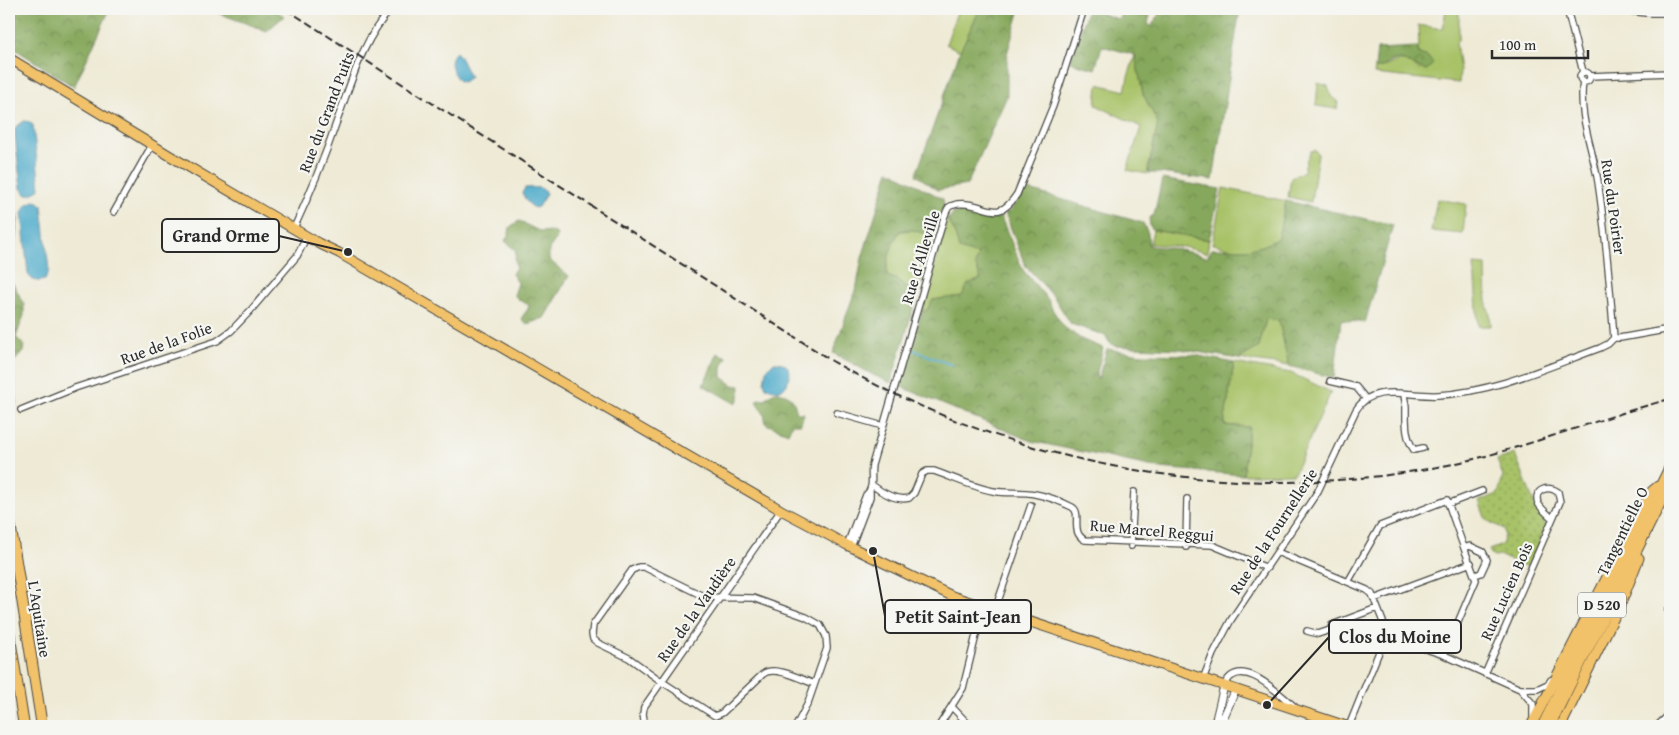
<svg xmlns="http://www.w3.org/2000/svg" width="1679" height="735" font-family="'Gentium Book Plus',serif">
  <style>
    .green { fill: #a8c268; stroke: #6a764a }
    .forest { fill: url(#forest-crowns); stroke: #586a44 }
    .park { fill: url(#park-dots); stroke: #6a764a }
    .water { fill: #4aa9c9; stroke: #3a6a7a }
    .lines { fill: none; stroke-linecap: round; stroke-linejoin: round }
    .stream { stroke: #4aa9c9; stroke-width: 2 }
    .minor-casing { stroke: #484844; stroke-width: 8 }
    .tertiary-casing { stroke: #484844; stroke-width: 9 }
    .primary-casing { stroke: #484844; stroke-width: 11 }
    .motorway-casing { stroke: #484844; stroke-width: 12 }
    .minor { stroke: #fff; stroke-width: 5.5 }
    .tertiary { stroke: #fff; stroke-width: 7 }
    .primary { stroke: #f2c26a; stroke-width: 9 }
    .motorway { stroke: #f2c26a; stroke-width: 10 }
    .rail { stroke: #2b2b2b; stroke-width: 2; stroke-dasharray: 8 4; stroke-linecap: butt }
    .labels { text-anchor: middle; stroke-width: 4.5; stroke-linejoin: round; paint-order: stroke }
    .shield { fill: #f6f6f2; stroke: #686867; stroke-width: 1 }
    .shield-label { font-size: 15px; font-weight: bold; fill: #2b2b2b }
    .street-label { font-size: 16px; fill: #2b2b2b; stroke: #f6f6f2 }
    .leader { fill: none; stroke: #2b2b2b; stroke-width: 2 }
    .callout-dot { fill: #2b2b2b; stroke: #f6f6f2; stroke-width: 2 }
    .callout { fill: #f6f6f2; stroke: #2b2b2b; stroke-width: 2 }
    .callout-label { font-size: 18px; text-anchor: middle; font-weight: bold; fill: #2b2b2b }
  </style>
  <defs>
    <pattern id="forest-crowns" width="20" height="18" patternUnits="userSpaceOnUse" patternTransform="scale(1.25)"><rect width="20" height="18" fill="#86a85c"/><path d="M2 6a3 3 0 1 1 6 0M12 15a3 3 0 1 1 6 0" fill="none" stroke="#6e894c"/></pattern>
    <pattern id="park-dots" width="8" height="8" patternUnits="userSpaceOnUse" patternTransform="scale(1.25)"><rect width="8" height="8" fill="#a8c268"/><path d="M2 2h.1M6 6h.1" fill="none" stroke="#899e56" stroke-width="1.8" stroke-linecap="round"/></pattern>
  </defs>
  <rect width="100%" height="100%" fill="#f6f6f2"/>
  <filter id="ink" filterUnits="userSpaceOnUse"><feTurbulence type="fractalNoise" baseFrequency=".02" numOctaves="2"/><feDisplacementMap in="SourceGraphic" scale="10" xChannelSelector="R" yChannelSelector="G"/><feConvolveMatrix kernelMatrix="1 2 1 2 8 2 1 2 1" color-interpolation-filters="sRGB"/></filter>
  <filter id="wash" filterUnits="userSpaceOnUse"><feTurbulence type="fractalNoise" baseFrequency=".0096" numOctaves="4" result="noise"/><feDisplacementMap in="SourceGraphic" scale="20" xChannelSelector="R" yChannelSelector="G"/><feGaussianBlur stdDeviation="1.12" result="paint"/><feColorMatrix in="noise" values="0 0 0 0 0 0 0 0 0 0 0 0 0 0 0 0 0 1.4 0 .05"/><feComposite in="paint" operator="in"/></filter>
  <g filter="url(#wash)">
    <rect width="100%" height="100%" fill="#eeead5"/>
    <path class="green" d="M958 9H980L960 51 946 44Z
      M1446 9H1459V39L1456 42 1460 71 1459 83 1374 74 1375 68C1393 69 1398 50 1419 70L1428 57 1419 54 1417 47H1419L1418 25 1443 29Z
      M1135 55 1143 94 1158 123 1147 174 1127 170 1141 127 1096 105 1098 84 1125 91 1128 77Z
      M1318 83 1328 86 1331 96 1338 101 1337 109 1316 106Z
      M1315 150 1318 154 1311 202 1288 197 1291 178 1304 171 1306 161 1311 151Z
      M1223 188 1286 201 1278 238C1262 249 1247 251 1228 248 1222 247 1218 244 1212 244Z
      M1437 199 1466 204 1463 234 1431 231Z
      M947 219 954 230 959 249 978 255 975 264 981 279 965 291 963 296 933 300 927 310 922 312Z
      M935 229 916 299C914 287 897 280 887 276 885 262 892 242 900 231L913 230 926 234Z
      M1153 230 1209 240 1207 253 1184 247 1150 244Z
      M1474 264 1486 265 1487 306 1490 314 1491 326H1478Z
      M1266 319 1279 321 1289 366 1239 359 1259 347Z
      M1234 363 1291 373 1331 392 1294 474 1243 475 1249 427 1224 425Z"/>
    <path class="forest" d="M9 9H110L74 87 9 45Z
      M207 9H273L284 16 267 31Z
      M980 9H1020L1007 54V96L967 185 938 190 916 175 960 51Z
      M1088 9 1118 19 1124 9H1137L1136 15H1145L1148 13 1145 9H1152L1148 23 1151 27 1162 9H1240L1213 180 1160 173H1148L1158 123 1143 94 1135 55 1102 46 1095 69 1070 62Z
      M1417 47 1419 54 1428 57 1433 64 1427 70C1416 69 1409 60 1397 60 1389 61 1384 69 1375 68L1377 49Z
      M889 170 943 199 944 206 935 229 926 234 913 230 900 231C892 242 885 263 887 276L898 280 915 295 916 299 891 383 873 375 833 353 857 285 862 258Z
      M1162 179 1220 189 1209 240 1153 230 1150 226 1149 218 1154 215Z
      M1026 189 1143 223 1148 233 1149 246 1178 249 1207 257 1212 249C1239 247 1254 254 1278 238L1286 201 1393 225 1365 323 1341 320 1334 378 1289 366 1279 321 1266 319 1259 347 1239 359 1180 349 1114 346 1109 342 1106 336 1071 324 1053 296 1025 265 1005 213 1009 212Z
      M9 198 14 205 18 220 10 278 24 304V315L16 337 24 345 23 352 12 364 17 403 9 404Z
      M962 211 989 217 1000 215 1023 270 1049 301 1052 309 1064 327 1081 339 1103 348 1096 376 1098 379 1107 349 1142 354 1194 355 1234 363 1224 425 1249 427 1243 475 1159 468 1031 441 899 386 922 312 927 310 932 300 962 296 968 284 981 279 975 264 978 255 959 249 954 230 947 219 954 214Z
      M519 221 541 232 550 231 557 234 556 239 549 249V260L569 276 544 318 528 324 523 322 522 317 528 309 529 305 519 300 514 295 518 283 512 274 516 267 515 261 516 251 505 241 509 234 510 227Z
      M718 353 727 357 722 367V377L733 385 740 386 739 398 736 404 703 385Z
      M776 392C793 394 793 399 797 413H804L801 424H792L788 433 766 424 764 413 758 406 756 401 759 399 764 400 771 394Z"/>
    <path class="park" d="M1515 454 1535 505 1541 513 1546 526 1529 566 1520 565 1499 555 1493 557 1489 550 1502 545 1505 535 1504 529 1486 520 1479 501 1498 494 1503 476 1497 460Z"/>
    <path class="water" d="M456 52 459 55 470 77 463 82 459 81C452 73 447 60 456 52Z
      M24 121 30 122 33 125 40 188C35 193 32 195 25 194L21 188 15 136V128Z
      M525 188C533 188 543 185 546 194L538 207 534 208 527 202 522 193Z
      M34 201 39 202 42 205 49 271 45 280C38 282 32 282 28 274L22 213 26 205Z
      M774 362C782 362 788 364 790 372L787 385 779 391 766 387 764 382 766 370Z"/>
    <g class="lines">
      <path class="stream" d="M911 349 952 365"/>
    </g>
  </g>
  <g filter="url(#ink)">
    <g class="lines">
      <g class="minor-casing">
        <path id="minor" d="M1567 9 1583 72
          M1615 9 1646 13H1670
          M1580 77a5 5 0 1 1 10 0a5 5 0 1 1-10 0Z
          M1590 76 1670 73
          M1583 81C1578 115 1593 150 1598 182 1606 234 1610 286 1614 338
          M114 212 152 145
          M294 228C311 192 325 156 338 118 352 80 363 39 391 9
          M1614 338H1620L1670 329
          M1330 381 1356 387 1366 399
          M1404 394C1404 399 1406 403 1406 407 1406 422 1405 437 1414 450L1423 448
          M21 410 75 388 217 341 231 331 251 310 297 256 307 236
          M837 413 883 426
          M872 485C882 493 897 501 909 498L914 493 922 474 927 471H934C954 478 973 487 993 491 1007 494 1021 491 1035 494 1046 496 1062 502 1072 507 1083 513 1069 532 1085 540L1212 545 1267 568
          M1448 504 1482 491
          M847 545 866 495C875 488 870 475 872 465L944 218C945 215 947 209 949 207 951 205 955 205 957 204 985 200 996 227 1017 194L1053 106 1084 9
          M1131 546 1134 492
          M851 547 870 497V492
          M1186 547 1187 499
          M1277 552 1367 590 1372 594 1389 637 1444 655 1520 689H1537L1548 684 1551 680
          M1348 582 1380 526 1447 500 1464 548 1470 546 1483 552 1487 560 1481 573 1475 575
          M1374 599 1471 563
          M995 610 1031 505
          M1668 610 1670 613
          M1307 631 1318 634 1330 630 1332 625 1377 608
          M1444 655 1476 580 1464 548
          M1485 674 1560 502 1558 492C1549 485 1533 489 1538 503 1541 509 1548 514 1552 518
          M1203 679 1213 654 1231 620 1318 491 1356 410C1373 382 1411 397 1438 395 1494 392 1548 367 1600 348L1608 344 1614 338
          M1224 686C1240 652 1280 695 1296 708
          M1520 689 1533 704V720
          M952 707 970 726
          M645 726 643 714 644 707 781 510
          M796 726 808 703 827 648 826 636 820 625 806 617 753 598 705 597 644 567H639L632 570 593 625 592 634 593 639 598 643 629 658 661 681 715 716 722 713 763 674C774 665 801 679 814 684
          M939 726 963 688 983 607
          M1349 726 1383 642 1389 637
          M1657 726 1670 714"/>
      </g>
      <g class="tertiary-casing">
        <path id="tertiary" d="M1217 726 1222 721 1236 689
          M1217 726 1216 719 1224 686"/>
      </g>
      <g class="primary-casing">
        <path id="primary" d="M9 58 172 157 318 243 339 253 781 510 847 545 952 596 1346 726
          M1531 726C1572 648 1610 568 1652 491L1658 486
          M1542 726 1670 466
          M1550 726 1670 484
          M1561 726 1622 601 1639 558"/>
      </g>
      <g class="motorway-casing">
        <path id="motorway" d="M9 517 42 726
          M9 632 24 726"/>
      </g>
      <use href="#minor" class="minor"/>
      <use href="#tertiary" class="tertiary"/>
      <use href="#primary" class="primary"/>
      <use href="#motorway" class="motorway"/>
      <path class="rail" d="M286 9 832 361C1017 468 1237 508 1448 465 1524 449 1596 419 1670 399"/>
    </g>
  </g>
  <g class="labels">
    <rect class="shield" x="1578" y="592.5" width="48" height="25" rx="4"/>
    <g class="shield-label">
      <text x="1602" y="610">D 520</text>
    </g>
    <g class="street-label">
      <text transform="translate(326 112) rotate(-69)" y="6">Rue du Grand Puits</text>
      <text transform="translate(1614 207) rotate(82)" y="6">Rue du Poirier</text>
      <text transform="translate(920 257) rotate(-73)" y="6">Rue d'Alleville</text>
      <text transform="translate(166 343) rotate(-20)" y="6">Rue de la Folie</text>
      <text transform="translate(1152 530) rotate(5)" y="6">Rue Marcel Reggui</text>
      <text transform="translate(1273 531) rotate(-57)" y="6">Rue de la Fournellerie</text>
      <text transform="translate(1622 531) rotate(-64)" y="6">Tangentielle O</text>
      <text transform="translate(1506 591) rotate(-66)" y="6">Rue Lucien Bois</text>
      <text transform="translate(696 609) rotate(-55)" y="6">Rue de la Vaudière</text>
      <text transform="translate(40 619) rotate(81)" y="6">L'Aquitaine</text>
    </g>
  </g>
  <path class="leader" d="M348 252L279 236M873 551L885 616M1267 705L1329 637"/>
  <g class="callout-dot">
    <circle cx="348" cy="252" r="5"/>
    <circle cx="873" cy="551" r="5"/>
    <circle cx="1267" cy="705" r="5"/>
  </g>
  <g class="callout">
    <rect x="162" y="219" width="117" height="33" rx="5"/>
    <rect x="885" y="600" width="146" height="33" rx="5"/>
    <rect x="1329" y="620" width="132" height="33" rx="5"/>
  </g>
  <g class="callout-label">
    <text x="221" y="242">Grand Orme</text>
    <text x="958" y="623">Petit Saint-Jean</text>
    <text x="1395" y="643">Clos du Moine</text>
  </g>
  <rect width="1679" height="735" fill="none" stroke="#f6f6f2" stroke-width="30"/>
  <path d="M1492 50v8h96v-8" fill="none" stroke="#2b2b2b" stroke-width="2.5"/>
  <text x="1499" y="50" font-size="15" fill="#2b2b2b" stroke="#f6f6f2" stroke-width="4" paint-order="stroke">100 m</text>
</svg>
